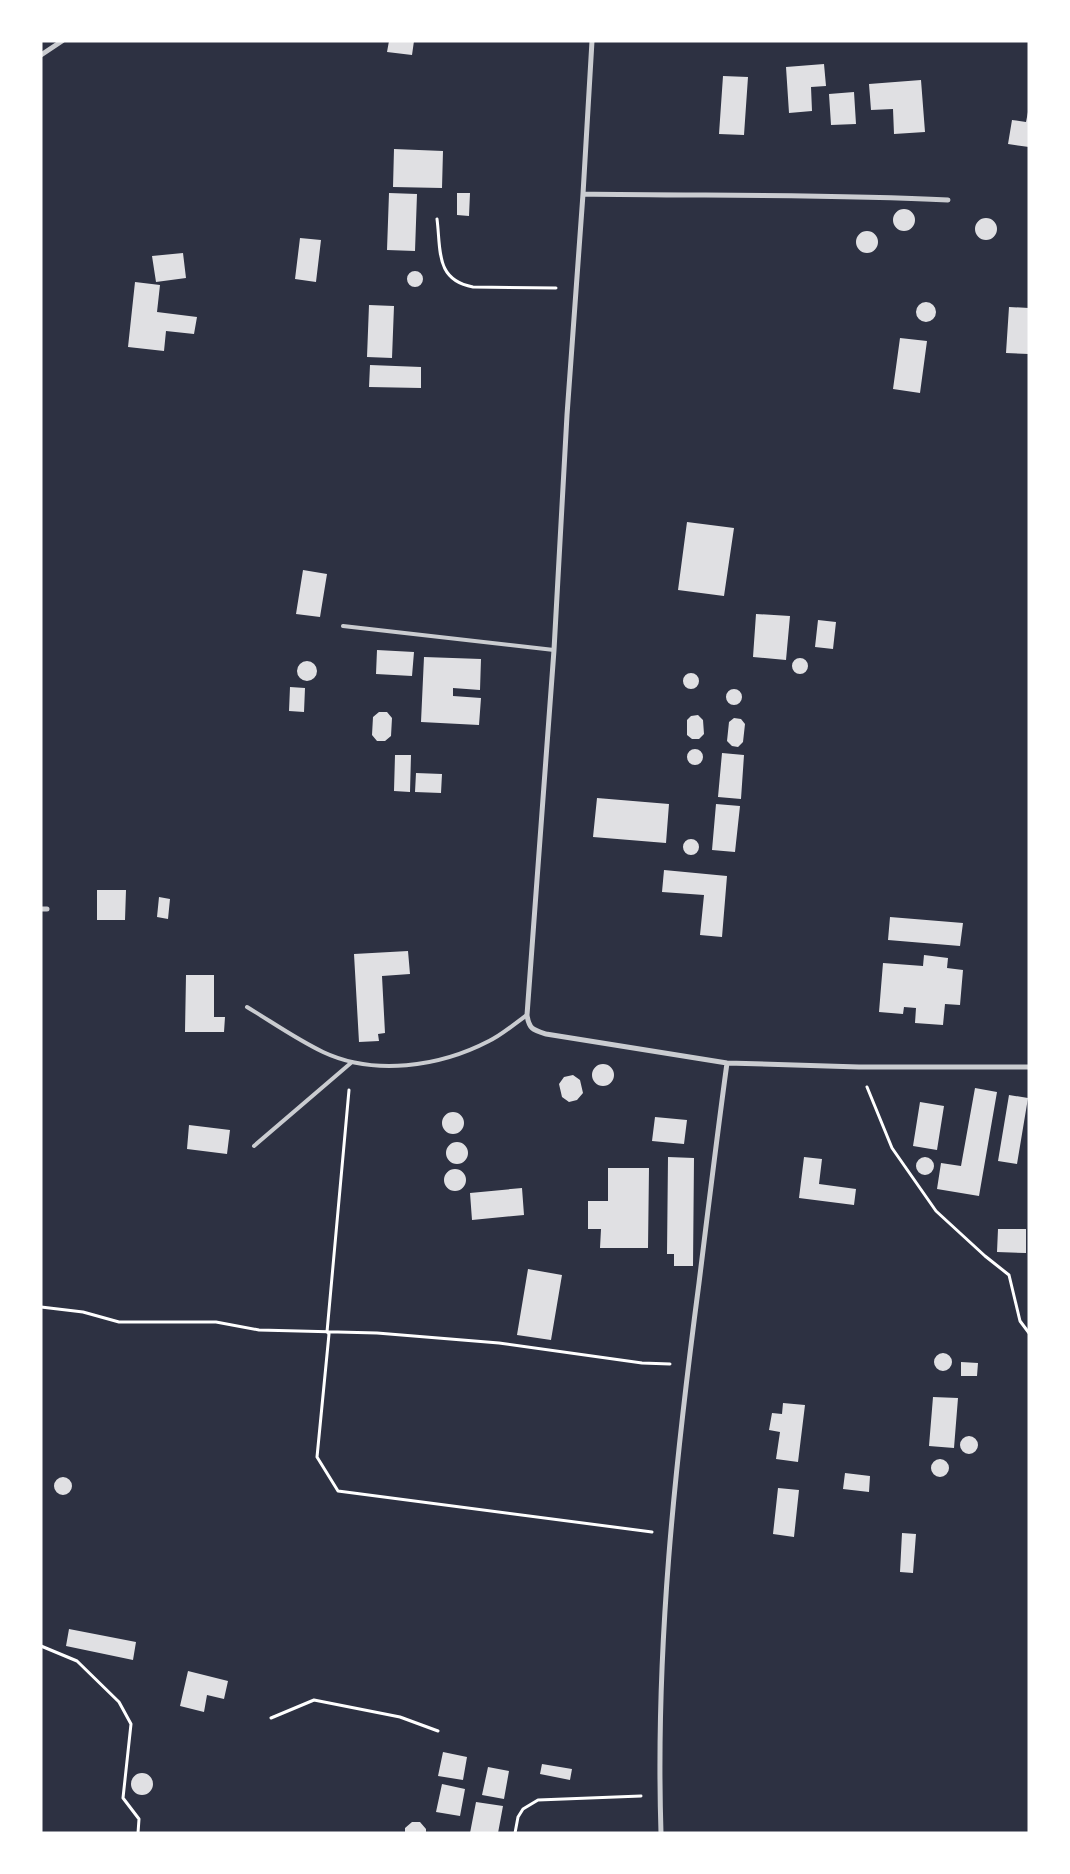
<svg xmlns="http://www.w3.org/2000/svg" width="1070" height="1874" font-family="'Sofia Sans Condensed',sans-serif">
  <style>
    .building { fill: #e0e0e3 }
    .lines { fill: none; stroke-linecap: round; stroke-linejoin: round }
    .path { stroke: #fff; stroke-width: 3 }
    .service { stroke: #caccd0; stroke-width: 4 }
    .minor { stroke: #caccd0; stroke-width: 5 }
  </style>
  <rect width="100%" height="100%" fill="#2d3142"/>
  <path class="building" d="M389 41H414L412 55 387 52Z
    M824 64 826 86 811 87 812 111 789 113 786 67Z
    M723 76 748 77 744 135 719 134Z
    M921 80 925 132 894 134 893 109 871 110 869 84Z
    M854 92 856 124 831 125 829 94Z
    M1028 112 1029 147 1008 144 1012 120 1026 122Z
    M394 149 443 151 442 188 393 187Z
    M389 193 417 194 415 251 387 250Z
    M457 193H470L469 216 457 215Z
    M893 220a11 11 0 1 1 22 0a11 11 0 1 1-22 0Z
    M975 229a11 11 0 1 1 22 0a11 11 0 1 1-22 0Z
    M856 242a11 11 0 1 1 22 0a11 11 0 1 1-22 0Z
    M300 238 321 240 316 282 295 279Z
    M183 253 186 278 156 282 152 256Z
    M407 279a8 8 0 1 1 16 0a8 8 0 1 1-16 0Z
    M135 282 160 285 157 312 197 317 194 334 166 331 164 351 128 347Z
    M916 312a10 10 0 1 1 20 0a10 10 0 1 1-20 0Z
    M369 305 394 306 392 358 367 357Z
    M1009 307 1029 308V354L1006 353Z
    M900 338 927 341 920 393 893 389Z
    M370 365 421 367V388L369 387Z
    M687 522 734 528 724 596 678 590Z
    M303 570 327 574 320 617 296 614Z
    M756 614 790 616 786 660 753 657Z
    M818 620 836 622 833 649 815 647Z
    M377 650 414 652 412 676 376 674Z
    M424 657 481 659 480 690 453 688V696L481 698 479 725 421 722Z
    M792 666a8 8 0 1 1 16 0a8 8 0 1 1-16 0Z
    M297 671a10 10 0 1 1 20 0a10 10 0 1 1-20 0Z
    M683 681a8 8 0 1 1 16 0a8 8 0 1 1-16 0Z
    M290 687 305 688 304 712 289 711Z
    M726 697a8 8 0 1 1 16 0a8 8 0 1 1-16 0Z
    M379 712H387L392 718 391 736 385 741H377L372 735 373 717Z
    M698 715 703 720 704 734 699 739H692L687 735V720L691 716Z
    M734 718 741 719 745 724 743 742 738 747 732 746 727 741 729 722Z
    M687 757a8 8 0 1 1 16 0a8 8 0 1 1-16 0Z
    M722 753 744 755 741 799 718 797Z
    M395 755H411L410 792 394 791Z
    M416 773 442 774 441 793 415 792Z
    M597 798 669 804 666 843 593 837Z
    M716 804 740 806 735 852 712 850Z
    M683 847a8 8 0 1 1 16 0a8 8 0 1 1-16 0Z
    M664 870 727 876 722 937 700 935 704 895 662 892Z
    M97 890H126L125 920H97Z
    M159 897 170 899 168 919 157 917Z
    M890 917 963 923 960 946 888 940Z
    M408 951 410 974 382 976 385 1033 378 1034 379 1041 359 1042 354 954Z
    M924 955 948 958 947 968 963 970 960 1005 945 1004 943 1025 915 1023 916 1008 904 1007 903 1014 879 1012 883 963 923 966Z
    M186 975H214V1017H225L224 1032H185Z
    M592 1075a11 11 0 1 1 22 0a11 11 0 1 1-22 0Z
    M573 1075 580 1080 583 1093 577 1100 569 1102 562 1097 559 1084 564 1077Z
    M975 1088 997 1092 979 1196 937 1189 941 1163 961 1166Z
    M1009 1095 1028 1098 1017 1164 998 1161Z
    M920 1102 944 1106 937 1150 913 1146Z
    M442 1123a11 11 0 1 1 22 0a11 11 0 1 1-22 0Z
    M655 1117 687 1120 684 1144 652 1141Z
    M189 1125 230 1130 227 1154 187 1149Z
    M446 1153a11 11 0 1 1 22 0a11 11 0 1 1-22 0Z
    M916 1166a9 9 0 1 1 18 0a9 9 0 1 1-18 0Z
    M668 1157 694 1158 693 1266H674V1254H667Z
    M804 1157 822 1159 819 1184 856 1189 854 1205 799 1198Z
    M608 1168H649L648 1248H600L601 1229H588V1201H608Z
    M444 1180a11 11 0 1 1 22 0a11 11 0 1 1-22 0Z
    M522 1188 524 1215 472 1220 470 1193Z
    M998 1229H1026V1253L997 1252Z
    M528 1269 562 1275 551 1340 517 1335Z
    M934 1362a9 9 0 1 1 18 0a9 9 0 1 1-18 0Z
    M961 1362 978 1363 977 1376H961Z
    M933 1397 958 1398 954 1448 929 1446Z
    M783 1403 805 1405 798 1462 776 1459 780 1432 769 1430 772 1413 782 1414Z
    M960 1445a9 9 0 1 1 18 0a9 9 0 1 1-18 0Z
    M931 1468a9 9 0 1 1 18 0a9 9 0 1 1-18 0Z
    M845 1473 870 1476 869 1492 843 1489Z
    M54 1486a9 9 0 1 1 18 0a9 9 0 1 1-18 0Z
    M778 1488 799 1490 794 1537 773 1534Z
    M902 1533 916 1534 913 1573 900 1572Z
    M69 1629 136 1642 133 1660 66 1646Z
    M188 1671 228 1681 224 1699 207 1695 204 1712 180 1706Z
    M443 1752 467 1757 463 1780 438 1776Z
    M542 1764 572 1769 570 1780 540 1774Z
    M488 1767 509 1771 504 1799 482 1795Z
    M131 1784a11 11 0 1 1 22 0a11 11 0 1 1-22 0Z
    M442 1784 465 1789 460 1816 436 1812Z
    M476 1802 503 1806 498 1833H470Z
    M412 1822H420L426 1829V1833H405V1828Z"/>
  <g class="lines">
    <path class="path" d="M437 219C441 250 435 280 473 287L556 288
      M867 1087 892 1148 936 1211 985 1256 1009 1275 1020 1321 1029 1333
      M349 1090 327 1332 329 1334 317 1457 338 1491 652 1532
      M41 1307 83 1312 119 1322H216L259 1330 377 1333 499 1343 642 1363 670 1364
      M41 1646 77 1661 119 1702 131 1724 123 1798 139 1819 138 1833
      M271 1718 314 1700 400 1717 438 1731
      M515 1833 518 1817 523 1809 538 1800 641 1796"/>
    <path class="service" d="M343 626 554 650
      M247 1007C272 1022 296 1039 323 1052 374 1076 439 1067 489 1041 502 1035 514 1024 527 1015
      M254 1146 352 1062"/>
    <path class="minor" d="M592 41 583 194 567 415 554 650 527 1015C529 1029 533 1030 546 1034L727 1063 859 1067H1029
      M41 55 62 41
      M583 194C705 196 826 194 948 200
      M41 909H47
      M661 1833C655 1649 675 1465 699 1283 708 1210 717 1136 727 1063"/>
  </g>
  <rect width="1070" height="1874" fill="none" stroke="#ffffff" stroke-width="85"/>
</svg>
